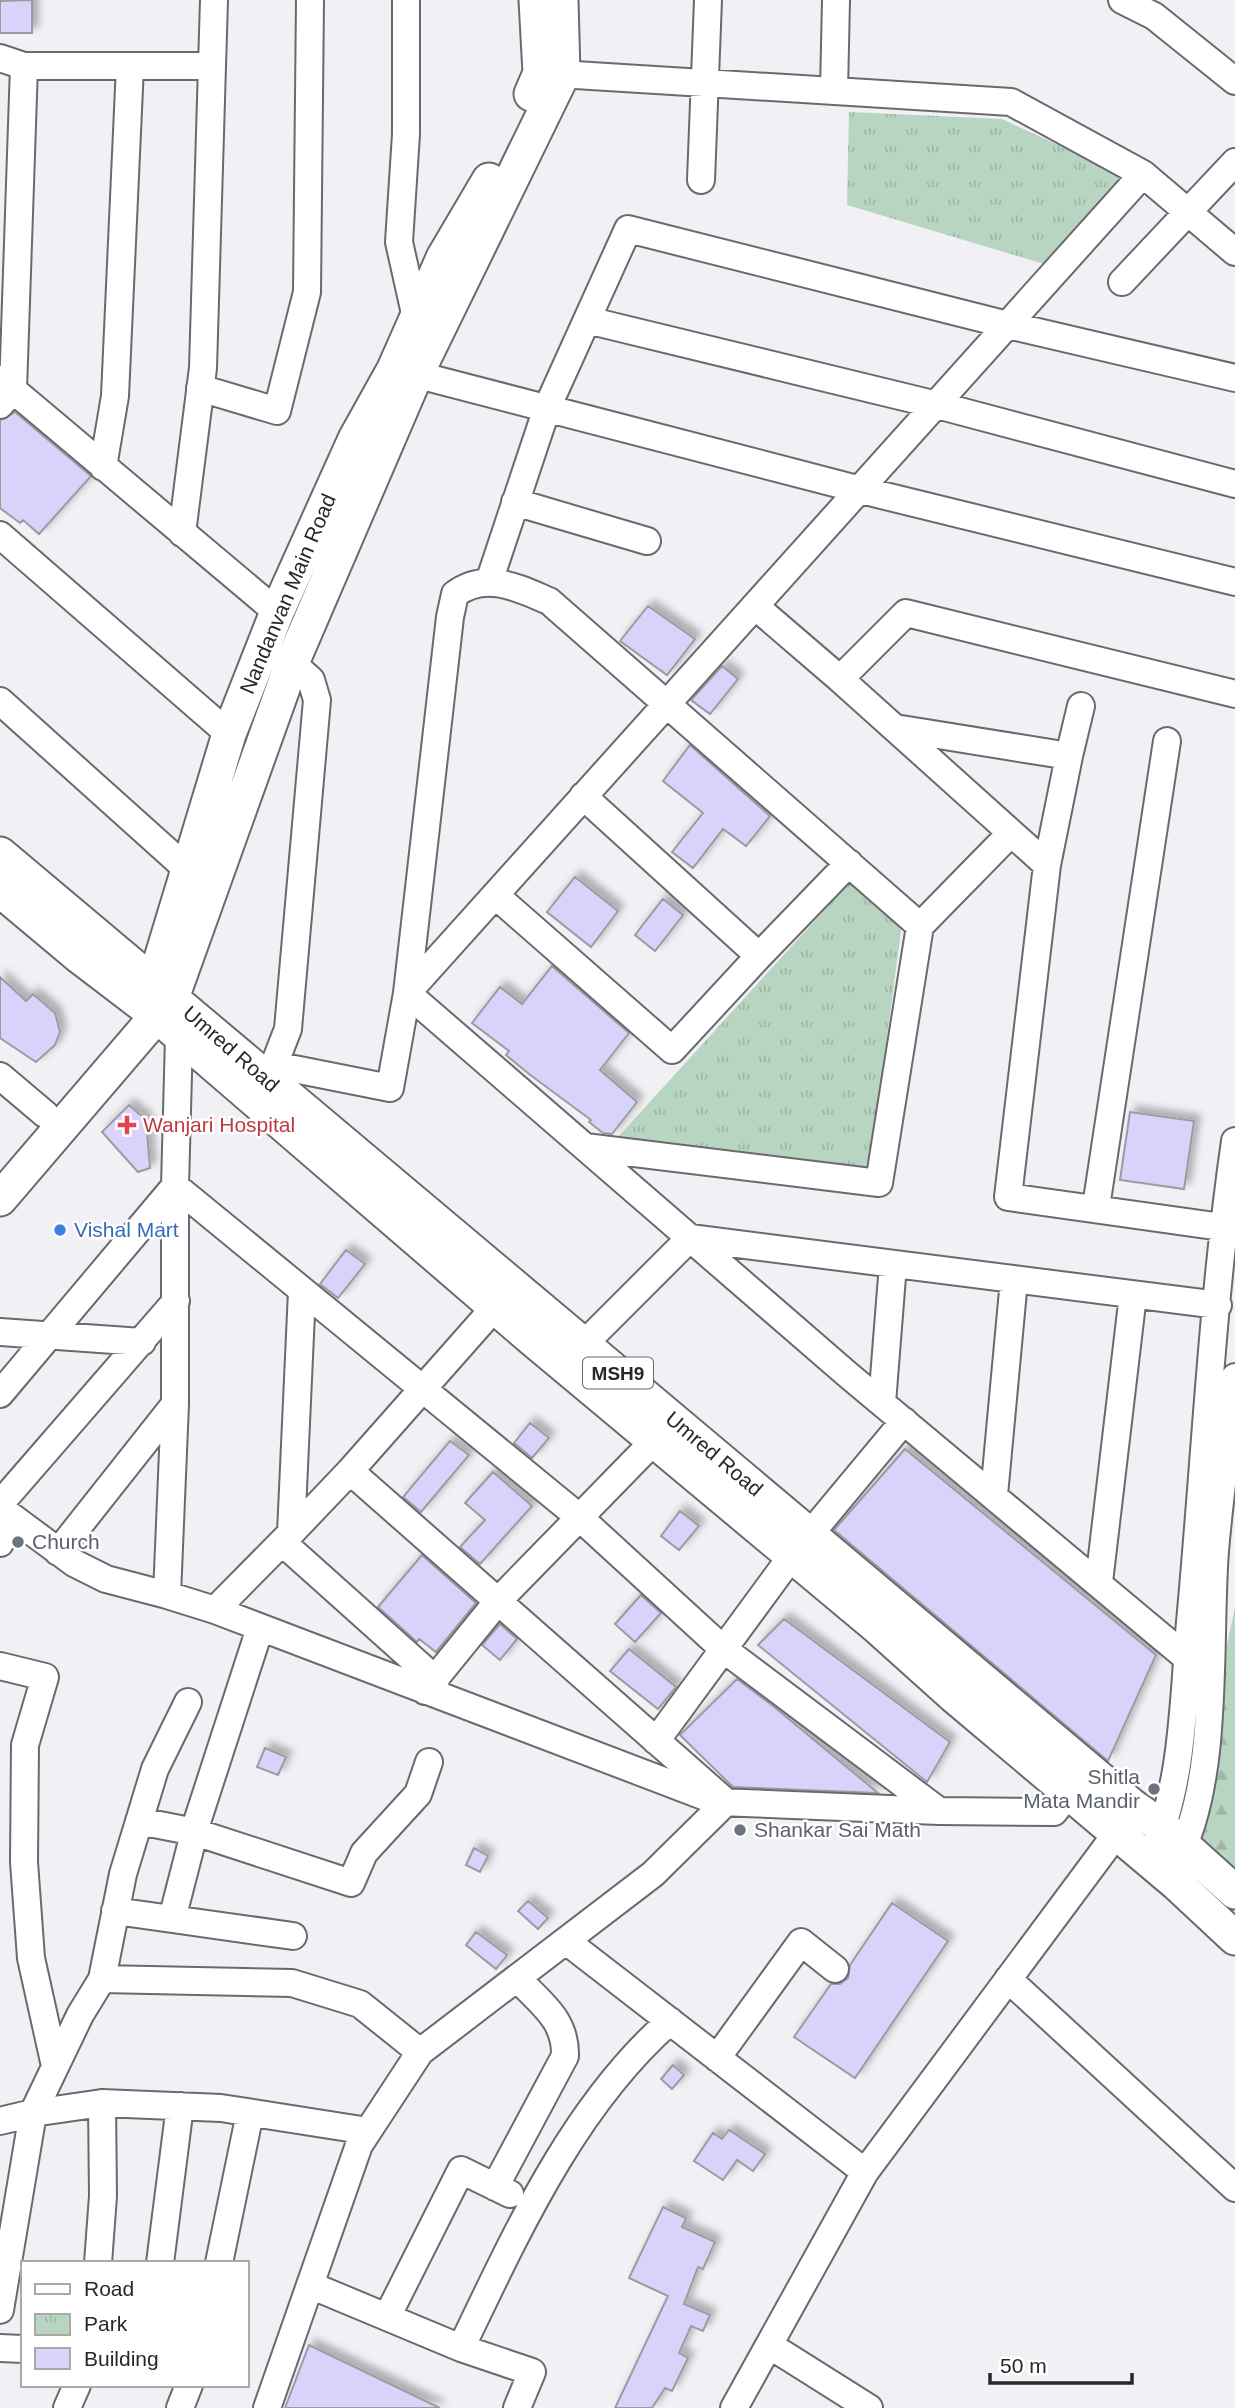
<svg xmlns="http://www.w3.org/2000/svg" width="1235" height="2408" font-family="Helvetica,sans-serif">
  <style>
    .forest { fill: url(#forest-firs) }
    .park { fill: url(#park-tufts) }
    .building { fill: #d8d3fb; stroke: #9c9ba0; stroke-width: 2; filter: url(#shadow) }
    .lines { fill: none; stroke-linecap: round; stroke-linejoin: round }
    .minor-casing { stroke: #6a6a6e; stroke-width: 30 }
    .major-casing { stroke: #6a6a6e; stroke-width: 37 }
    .minor { stroke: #fff; stroke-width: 26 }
    .major { stroke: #fff; stroke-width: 33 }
    .health-dot { fill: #e0444e; stroke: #fff; stroke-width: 2.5 }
    .shop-dot { fill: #3f7fe0; stroke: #fff; stroke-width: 2.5 }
    .worship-dot { fill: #6b7280; stroke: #fff; stroke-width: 2.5 }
    .labels { text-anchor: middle; stroke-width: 5; stroke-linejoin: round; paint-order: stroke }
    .shield { fill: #fff; stroke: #68686a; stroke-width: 2 }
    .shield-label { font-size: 19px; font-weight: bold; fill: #28282a }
    .street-label { font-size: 21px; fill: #28282a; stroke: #fff }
    .health-label { font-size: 21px; fill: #be3a42; stroke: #fff; text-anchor: start }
    .shop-label { font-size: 21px; fill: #366cbe; stroke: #fff; text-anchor: start }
    .worship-label { font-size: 21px; fill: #5b616d; stroke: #fff; text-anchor: start }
  </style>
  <defs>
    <pattern id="forest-firs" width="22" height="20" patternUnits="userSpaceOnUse" patternTransform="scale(1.75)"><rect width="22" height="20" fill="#b8d5c1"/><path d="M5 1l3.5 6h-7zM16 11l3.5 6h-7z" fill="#9eb7a6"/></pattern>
    <pattern id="park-tufts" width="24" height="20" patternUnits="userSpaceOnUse" patternTransform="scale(1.75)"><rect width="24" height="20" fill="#b8d5c1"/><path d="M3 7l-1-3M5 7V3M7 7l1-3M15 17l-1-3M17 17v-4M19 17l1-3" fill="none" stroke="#9eb7a6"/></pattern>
    <filter id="shadow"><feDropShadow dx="6" dy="-6" stdDeviation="3.5" flood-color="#0004"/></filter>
  </defs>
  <rect width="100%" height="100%" fill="#f0f0f5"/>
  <path class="forest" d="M1235 1607V1892L1184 1847Z"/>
  <path class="park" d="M849 112 1002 119 1123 175 1044 264 847 205Z
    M851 881 897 921 901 931 870 1167 617 1138Z"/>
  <path class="building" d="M32 0V33H0V1Z
    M15 412 91 476 39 534 23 520 20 523 0 508V420Z
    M648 606 695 639 667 675 620 641Z
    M722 666 738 679 710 714 691 700Z
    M690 745 770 816 746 846 723 829 693 868 672 852 703 813 663 781Z
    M575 877 618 911 591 947 547 912Z
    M663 899 683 915 655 951 635 935Z
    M552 966 629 1033 600 1070 637 1102 612 1134 603 1133 589 1122 591 1120 529 1074 506 1055 509 1051 472 1023 500 987 522 1004Z
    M0 977 26 1001 33 994 55 1013 60 1032 55 1045 36 1062 0 1038Z
    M129 1105 146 1120 150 1168 138 1172 102 1132Z
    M1130 1112 1194 1121 1184 1189 1120 1180Z
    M346 1250 365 1264 338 1298 320 1284Z
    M530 1423 549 1438 532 1458 514 1443Z
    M450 1441 469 1455 421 1512 403 1497Z
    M905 1449 1156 1655 1108 1761 834 1530Z
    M493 1472 532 1506 480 1564 460 1547 485 1520 465 1503Z
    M680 1511 699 1526 679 1550 661 1536Z
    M422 1555 476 1603 436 1652 419 1639 417 1642 378 1607Z
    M641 1595 661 1613 635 1642 615 1624Z
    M784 1619 950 1742 927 1782 758 1645Z
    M500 1624 517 1639 500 1660 482 1645Z
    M629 1649 676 1687 658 1709 610 1671Z
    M737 1679 773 1706 878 1793 733 1787 680 1735Z
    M265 1748 286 1757 278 1775 257 1767Z
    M474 1848 488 1856 480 1872 466 1865Z
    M528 1901 548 1918 538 1929 518 1911Z
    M892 1903 948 1941 855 2078 794 2037 831 1984H840L848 1978 850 1965Z
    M476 1932 507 1955 496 1969 466 1945Z
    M673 2065 684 2075 672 2089 661 2079Z
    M729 2130 765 2154 753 2171 737 2160 723 2180 694 2161 713 2133 722 2139Z
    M663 2207 686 2218 682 2227 715 2242 703 2269 698 2267 684 2304 710 2315 703 2331 691 2326 679 2353 688 2358 672 2391 665 2388 652 2408H615L668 2296 629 2278Z
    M309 2345 440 2408H285Z"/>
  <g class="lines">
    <g class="minor-casing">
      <path id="minor" d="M406 0V134L399 242 416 318
        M1122 0 1154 16 1235 81
        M0 58 24 66H212L214 0
        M834 91 836 0
        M1143 174 1235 252
        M701 180 708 0
        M1122 282 1235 162
        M587 320 937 405 1235 484
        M399 370 861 490 1235 582
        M0 379 277 612
        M200 388 277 411 307 292 310 0
        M0 405 13 390 24 66
        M103 467 115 396 130 66
        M515 502 647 541
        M182 533 203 368 212 66
        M0 535 229 734
        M489 582 547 408 628 229 1008 325 1235 378
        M755 606 840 679 906 613 1235 694
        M840 679 1047 865 1008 1197 1235 1229
        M0 701 187 869
        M895 728 1069 756 1047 865
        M1069 756 1081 706
        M583 796 759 956 849 863
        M495 895 672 1050 759 956
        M920 926 1011 833
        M407 993 1143 174 1011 102 543 73
        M407 993 450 617 455 594C486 571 518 588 549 601L920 926 879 1183 585 1147
        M274 1065 390 1088 407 993 847 1374 1187 1658
        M0 1076 45 1114
        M264 1078 274 1065 288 1029 317 700 311 680 292 663
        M1096 1207 1167 741
        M0 1332 142 1342
        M584 1344 690 1238 1218 1305
        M0 1394 175 1186 579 1517 722 1648 939 1811
        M882 1403 893 1264
        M175 1404V1186L179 1037 190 1025
        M350 1471 495 1307
        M994 1495 1014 1280
        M0 1504 176 1301
        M0 1508 74 1563 106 1579 167 1595
        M0 1543 13 1520
        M283 1543 436 1680
        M58 1552 175 1404 167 1595 215 1610 719 1802 939 1811 1054 1812 1079 1780
        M1099 1582 1133 1295
        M215 1610 291 1533 302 1291
        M0 1666 45 1677 25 1745 24 1862 31 1958 55 2066
        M425 1691 498 1601 655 1440
        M656 1741 791 1557 904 1421
        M139 1821 195 1832 351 1883 364 1853 418 1794 429 1762
        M1149 1860C1184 1787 1183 1701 1190 1622 1205 1461 1212 1300 1235 1141
        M1177 1860C1220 1778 1208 1643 1215 1551 1220 1493 1228 1435 1235 1377
        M115 1911 172 1919 197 1822 260 1628
        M172 1919 293 1936
        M566 1941 865 2172
        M102 1979 123 1874 155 1769 188 1702
        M1008 1979 1235 2188
        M717 2058 801 1942 835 1969
        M0 2121 33 2113 80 2015 102 1979 292 1983 360 2004 420 2052 653 1874 726 1802 350 1471 291 1533
        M495 2187 565 2056C566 2019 541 2004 517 1978
        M98 2263 103 2196 102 2103
        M160 2263 180 2106
        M219 2263 250 2113
        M310 2285 461 2348
        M0 2310 33 2113 102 2103 221 2108 368 2131
        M387 2317 461 2170 510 2194
        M769 2345 869 2408
        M0 2348 23 2349
        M67 2408 77 2385
        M180 2408 189 2385
        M267 2408 359 2145 420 2052
        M517 2408 532 2372 461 2348C516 2234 573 2106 670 2021
        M734 2408 865 2172 1128 1818"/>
    </g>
    <g class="major-casing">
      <path id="major" d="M531 94 540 73 536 0
        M0 854 1131 1805 1164 1828 1235 1892
        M0 890 80 957 156 1015 531 1338 875 1625 954 1696 1176 1883 1235 1938
        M142 996 154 982 229 734 277 612 355 439 394 369 443 258 489 180
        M0 1199 172 998 292 663 416 375 563 74 561 0"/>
    </g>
    <use href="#minor" class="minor"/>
    <use href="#major" class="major"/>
  </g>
  <path class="health-dot" d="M123.5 1114.5h7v7h7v7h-7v7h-7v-7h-7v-7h7z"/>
  <circle class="shop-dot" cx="60" cy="1230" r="7"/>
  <g class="worship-dot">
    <circle cx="18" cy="1542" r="7"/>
    <circle cx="1154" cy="1789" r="7"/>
    <circle cx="740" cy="1830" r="7"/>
  </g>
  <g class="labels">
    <rect class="shield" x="583" y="1357.5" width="70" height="31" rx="5"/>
    <g class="shield-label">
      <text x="618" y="1380">MSH9</text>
    </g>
    <g class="street-label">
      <text transform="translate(288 594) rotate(-67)" y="7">Nandanvan Main Road</text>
      <text transform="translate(231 1049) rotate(41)" y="7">Umred Road</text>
      <text transform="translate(714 1454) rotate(40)" y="7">Umred Road</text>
    </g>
    <g class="health-label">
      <text x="143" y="1132">Wanjari Hospital</text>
    </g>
    <g class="shop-label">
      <text x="74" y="1237">Vishal Mart</text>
    </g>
    <g class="worship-label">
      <text x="32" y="1549">Church</text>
      <text x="1140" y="1784" text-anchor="end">Shitla<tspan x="1140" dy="24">Mata Mandir</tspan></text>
      <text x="754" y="1837">Shankar Sai Math</text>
    </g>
  </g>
  <rect x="21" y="2261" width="228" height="126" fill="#ffffff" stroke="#a9a9aa" stroke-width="2"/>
  <rect x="35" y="2284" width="35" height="10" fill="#ffffff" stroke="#a9a9aa" stroke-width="2"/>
  <text x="84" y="2296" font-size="21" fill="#28282a">Road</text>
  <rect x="35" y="2314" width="35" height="21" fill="url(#park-tufts)" stroke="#a9a9aa" stroke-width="2"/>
  <text x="84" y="2331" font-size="21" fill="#28282a">Park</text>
  <rect x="35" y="2348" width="35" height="21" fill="#d8d3fb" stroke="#a9a9aa" stroke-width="2"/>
  <text x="84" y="2366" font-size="21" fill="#28282a">Building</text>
  <path d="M990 2373v10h142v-10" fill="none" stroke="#28282a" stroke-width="3.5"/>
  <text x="1000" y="2373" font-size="21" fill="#28282a" stroke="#ffffff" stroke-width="5" paint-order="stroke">50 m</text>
</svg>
